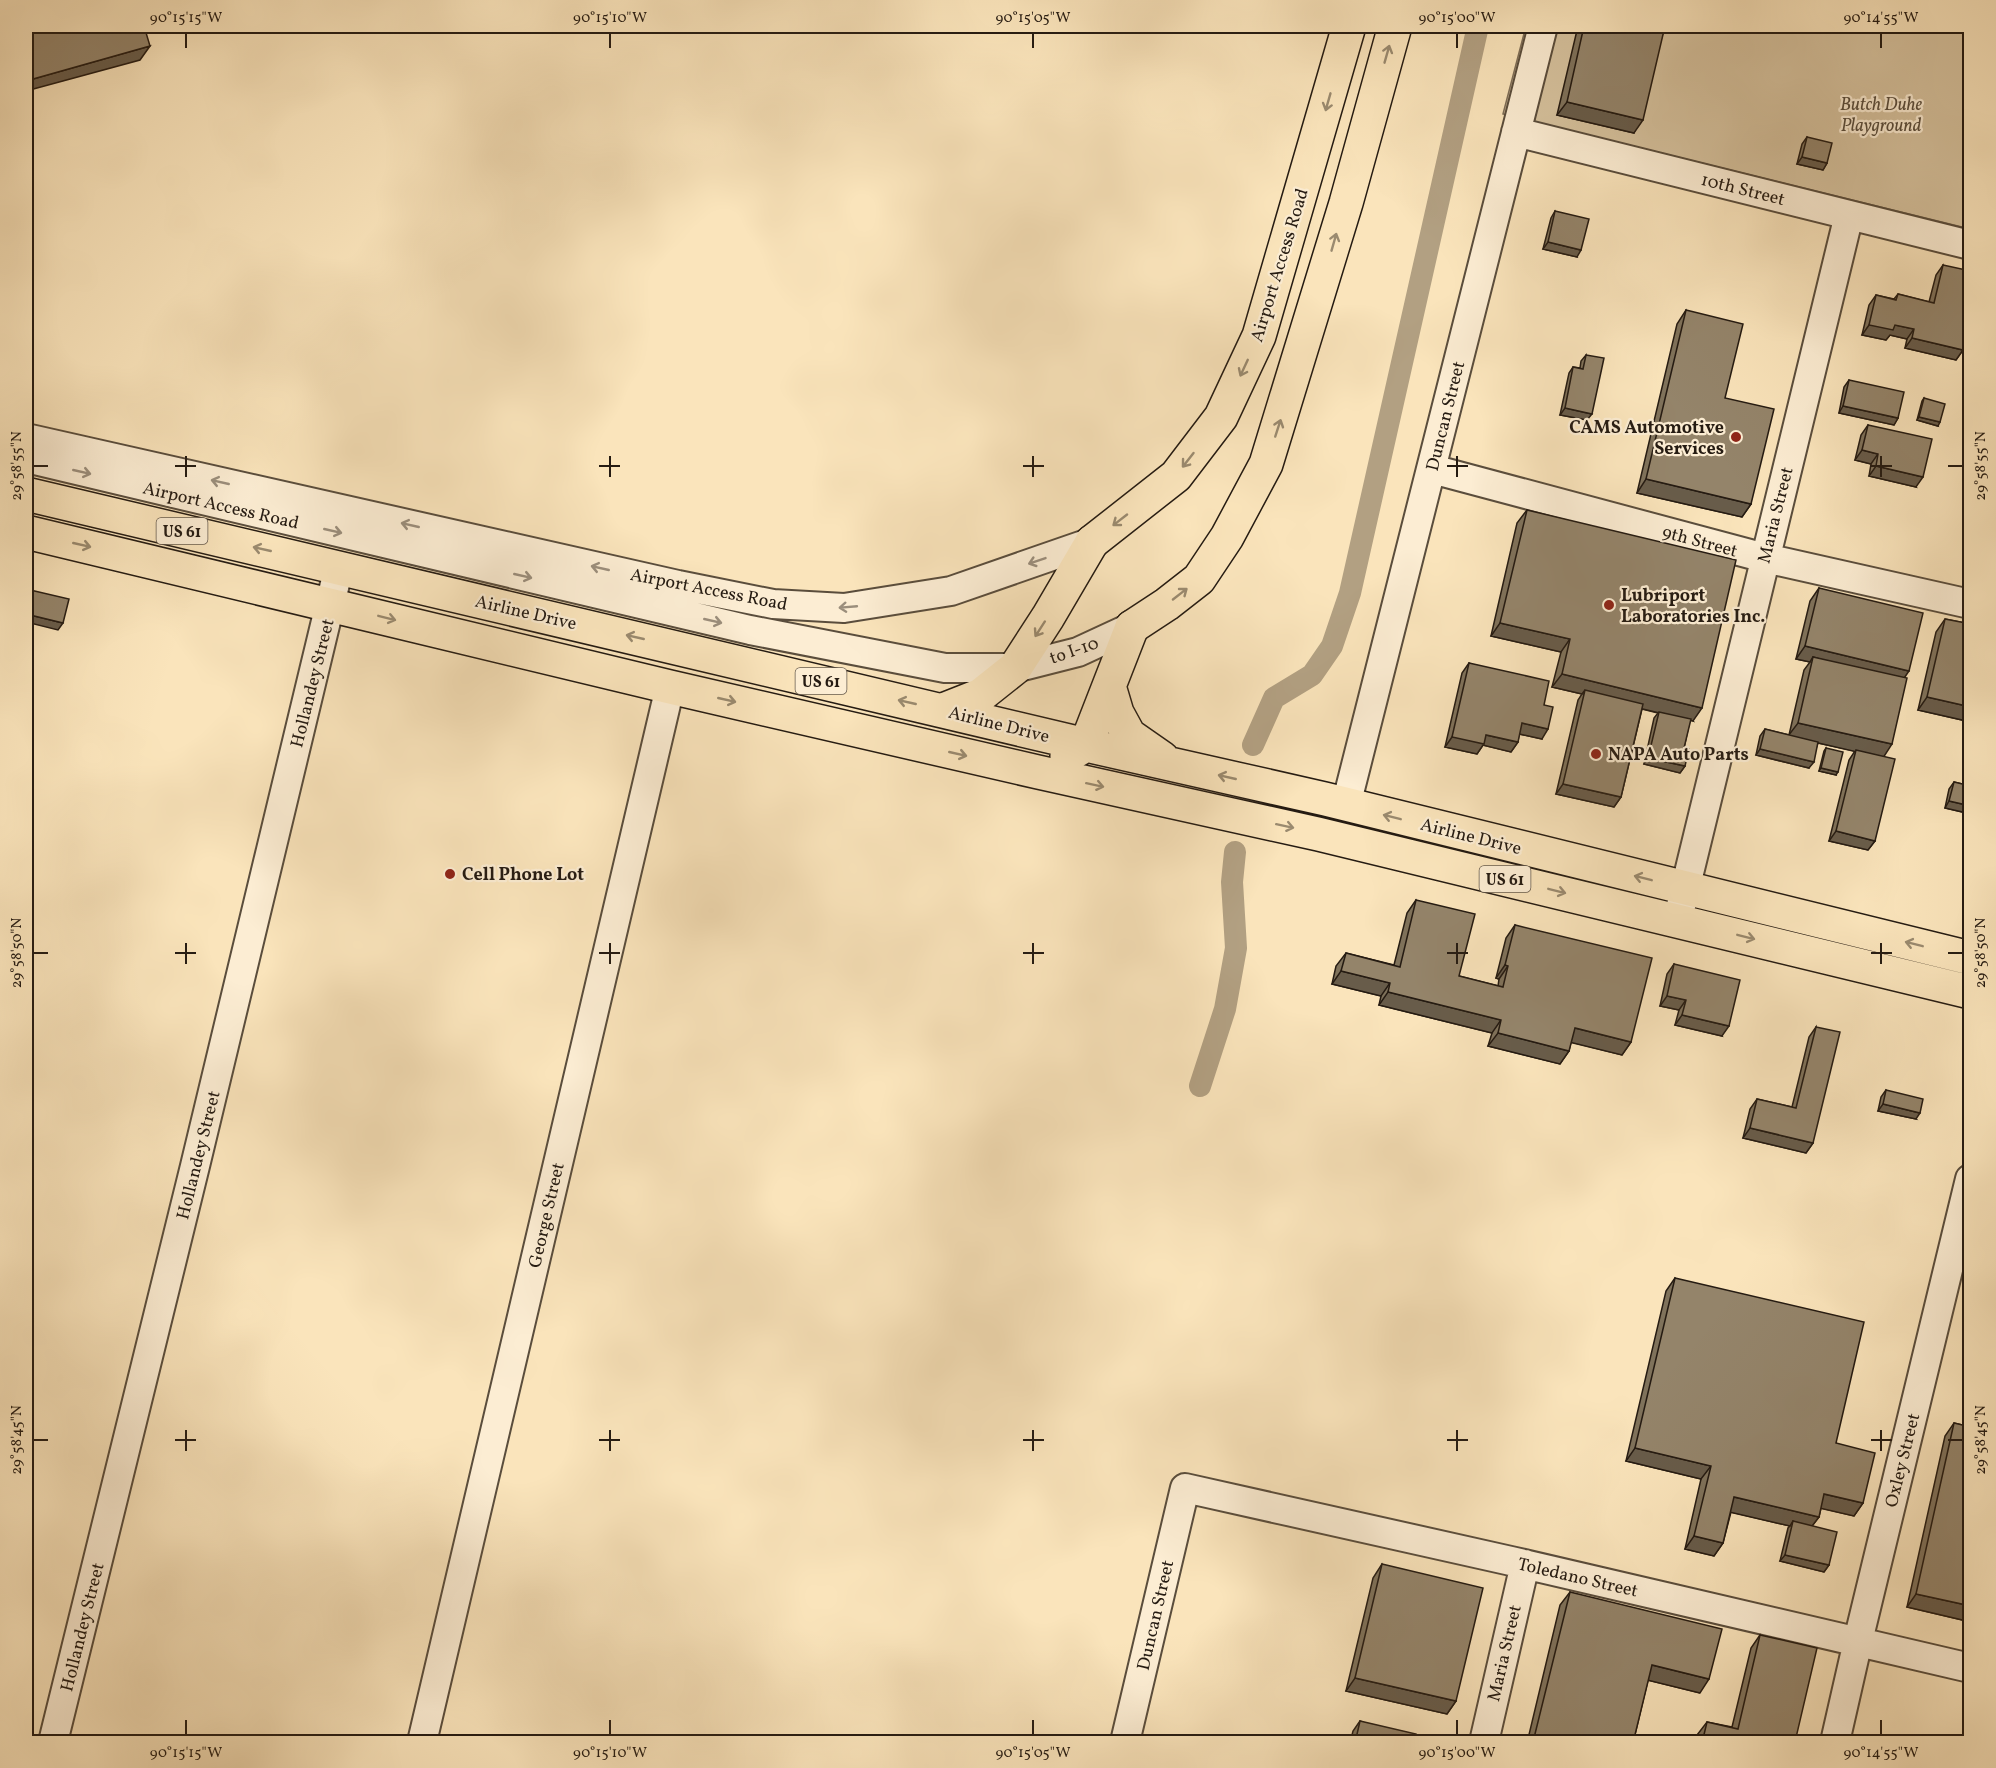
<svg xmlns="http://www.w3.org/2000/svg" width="1996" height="1768" font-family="Vollkorn,serif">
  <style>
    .green { fill: #d6c29e; stroke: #7e6e58; stroke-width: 1.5 }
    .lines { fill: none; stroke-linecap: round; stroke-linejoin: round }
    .canal { stroke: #b2a082; stroke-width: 22 }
    .minor-casing { stroke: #5a4d3c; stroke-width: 32 }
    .major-casing { stroke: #251b12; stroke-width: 36 }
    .highway-casing { stroke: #251b12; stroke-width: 36 }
    .minor { stroke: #fcedd3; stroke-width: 28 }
    .major { stroke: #fae4bb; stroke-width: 33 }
    .highway { stroke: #fae4bb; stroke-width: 33 }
    .wall { fill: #7f725b; stroke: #251b12; stroke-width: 1.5 }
    .shaded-wall { fill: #685c4a; stroke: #251b12; stroke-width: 1.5 }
    .building { fill: #94846a; stroke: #251b12; stroke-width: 1.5 }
    .oneway { stroke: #9a8a6f }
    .oneway2 { stroke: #9b8e7c }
    .ticks { fill: none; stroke: #251b12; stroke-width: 2 }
    .poi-dot { fill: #8f2418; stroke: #fcedd3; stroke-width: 2 }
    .labels { text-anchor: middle; stroke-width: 4.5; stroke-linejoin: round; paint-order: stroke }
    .shield { fill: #fcedd3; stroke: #665a4c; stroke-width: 1.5 }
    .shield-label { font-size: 16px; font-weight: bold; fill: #251b12 }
    .park-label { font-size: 18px; font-style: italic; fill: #5a4d3c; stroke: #fcedd3 }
    .street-label { font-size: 18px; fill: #251b12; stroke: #fcedd3 }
    .poi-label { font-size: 18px; font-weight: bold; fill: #251b12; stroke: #fcedd3; text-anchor: start }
    .neatline { fill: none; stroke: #251b12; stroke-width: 2 }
    .ticks-label { font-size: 15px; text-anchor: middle; fill: #251b12 }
  </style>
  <rect width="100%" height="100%" fill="#fae4bb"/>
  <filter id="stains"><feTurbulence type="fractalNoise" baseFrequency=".00333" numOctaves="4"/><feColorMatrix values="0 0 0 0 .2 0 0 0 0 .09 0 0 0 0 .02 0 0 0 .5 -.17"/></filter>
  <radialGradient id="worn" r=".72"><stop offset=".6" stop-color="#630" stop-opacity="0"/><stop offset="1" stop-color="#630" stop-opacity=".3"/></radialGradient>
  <path class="green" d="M1526 26H1970V229L1503 114Z"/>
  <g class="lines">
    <path class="canal" d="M1253 745 1274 698 1312 675 1332 646 1350 593 1478 26
      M1200 1086 1225 1009 1236 948 1232 882 1235 852"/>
    <g class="minor-casing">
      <path id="minor" d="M1516 132 1970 245
        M26 438 678 585 773 604 844 608 951 591 1092 542
        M26 458 750 630 945 668H1015L1078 652 1132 627
        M1432 469 1765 558 1970 604
        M1346 805 1543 26
        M1680 910 1849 215
        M53 1742 195 1166 339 567
        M422 1742 670 687
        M1125 1742 1185 1488 1511 1561 1970 1668
        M1484 1742 1525 1564
        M1835 1742 1858 1641 1970 1179"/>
    </g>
    <g class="major-casing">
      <path id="major" d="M1092 542 1176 476 1221 417 1259 336 1349 26
        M1132 627 1167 604 1199 579 1227 537 1266 464 1346 203 1395 26"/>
    </g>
    <g class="highway-casing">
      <path id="highway" d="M26 494 1086 745 1325 799 1970 958
        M26 532 670 687 1038 772 1318 834 1970 992
        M1109 686 1117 713 1129 735 1162 758
        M943 710 981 695 1015 668 1048 617 1092 542
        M1067 756 1086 745 1132 627"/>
    </g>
    <use href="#minor" class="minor"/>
    <use href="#major" class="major"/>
    <use href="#highway" class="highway"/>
  </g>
  <path class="wall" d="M1578 26H1665L1634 133 1557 115Z
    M1807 137 1827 163 1823 170 1797 164 1802 144Z
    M1555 211 1577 257 1543 249 1551 218Z
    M1943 265 1963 350 1956 360 1905 348 1907 339 1890 335 1886 340 1862 335 1869 305 1876 295 1894 299 1898 294 1929 302 1936 275Z
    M1686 310 1725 398 1751 504 1742 517 1637 493 1677 324Z
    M1586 355 1587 420 1560 415 1569 373 1573 367 1580 368 1581 361Z
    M1849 380 1898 418 1894 425 1839 413 1844 387Z
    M1924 398 1938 426 1917 420 1922 401Z
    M1868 425 1916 487 1869 476 1871 464 1855 460 1861 435Z
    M1527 510 1693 721 1690 720 1684 748 1685 766 1680 773 1644 764 1654 718 1658 713 1642 709 1621 797 1614 807 1556 794 1578 700 1582 694 1552 687 1561 652 1491 636 1517 523Z
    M1819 588 1904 678 1883 757 1875 841 1868 850 1829 841 1849 760 1855 751 1818 743 1809 768 1756 755 1760 736 1765 729 1789 735 1804 670 1810 662 1796 659 1810 601Z
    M1945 619 1971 624V722L1918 710 1936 632Z
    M1469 663 1544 705 1542 739 1519 734 1518 742 1511 752 1483 745 1477 754 1445 747 1462 673Z
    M1826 748 1836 775 1819 771 1824 751Z
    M1954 782 1971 786V814L1945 808 1949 789Z
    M1416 900 1459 976 1498 986 1499 979 1496 978 1506 938 1515 925 1631 1042 1622 1055 1571 1042 1569 1051 1560 1064 1488 1046 1492 1033 1379 1005 1381 996 1332 984 1336 966 1346 953 1394 965 1407 913Z
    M1674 964 1722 1036 1675 1025 1679 1010 1660 1006 1667 974Z
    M1816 1027 1813 1143 1806 1153 1743 1138 1750 1109 1757 1099 1792 1107 1809 1037Z
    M1886 1090 1916 1119 1878 1111 1881 1097Z
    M1675 1278 1836 1443 1863 1503 1854 1516 1821 1508 1819 1517 1812 1526 1829 1565 1824 1572 1780 1561 1788 1528 1790 1526 1731 1512 1723 1543 1714 1556 1685 1549 1701 1479 1626 1461 1666 1291Z
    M1954 1423 1971 1427V1622L1907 1607 1945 1436Z
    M1382 1564 1456 1701 1447 1714 1346 1691 1373 1578Z
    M1570 1592 1700 1693 1648 1680 1633 1743H1527L1560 1605Z
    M1760 1635 1795 1742 1696 1743 1697 1735 1707 1722 1732 1727 1751 1648Z
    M1360 1721 1414 1743H1350L1353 1731Z"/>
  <path class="shaded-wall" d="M150 46 140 60 26 91V81Z
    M1567 102 1643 120 1634 133 1557 115Z
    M1802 157 1827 163 1823 170 1797 164Z
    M1548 242 1581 250 1577 257 1543 249Z
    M1869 325H1895L1914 329 1907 339 1890 335 1886 340 1862 335Z
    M1912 338 1963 350 1956 360 1905 348Z
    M1843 406 1898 418 1894 425 1839 413Z
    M1565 408 1592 414 1587 420 1560 415Z
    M1919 417 1940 422 1938 426 1917 420Z
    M1862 450 1878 454 1871 464 1855 460Z
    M1876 466 1923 477 1916 487 1869 476Z
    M1646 479 1751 504 1742 517 1637 493Z
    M26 614 63 623 58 630 26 622Z
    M1500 623 1570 639 1561 652 1491 636Z
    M1805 646 1909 671 1900 684 1813 657 1810 662 1796 659Z
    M1562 674 1702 708 1693 721 1584 695 1585 690 1582 694 1552 687Z
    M1927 697 1971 707V722L1918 710Z
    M1522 723 1548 729 1542 739 1515 733Z
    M1798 723 1892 744 1883 758 1788 736Z
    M1486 735 1518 742 1511 752 1483 745 1477 754 1445 747 1452 737Z
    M1760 749 1814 762 1809 768 1756 755Z
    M1648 758 1685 766 1680 773 1644 764Z
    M1821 768 1838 772 1836 775 1819 771Z
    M1563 784 1621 797 1614 807 1556 794Z
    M1949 801 1971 806V814L1945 808Z
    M1836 831 1875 841 1868 850 1829 841Z
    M1505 965 1508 966 1499 979 1496 978Z
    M1341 971 1390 983 1381 996 1332 984Z
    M1388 992 1501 1020 1492 1033 1379 1005Z
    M1667 996 1686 1000 1679 1010 1660 1006Z
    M1682 1015 1729 1026 1722 1036 1675 1025Z
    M1575 1028 1631 1042 1622 1055 1565 1041Z
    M1498 1033 1569 1051 1560 1064 1488 1046Z
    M1883 1104 1920 1113 1916 1119 1878 1111Z
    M1750 1128 1813 1143 1806 1153 1743 1138Z
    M1635 1448 1711 1466 1701 1479 1626 1461Z
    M1824 1494 1863 1503 1854 1516 1815 1507Z
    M1734 1497 1819 1517 1809 1530 1793 1521 1790 1526 1725 1511Z
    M1694 1536 1723 1543 1714 1556 1685 1549Z
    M1785 1555 1829 1565 1824 1572 1780 1561Z
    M1916 1594 1971 1606V1622L1907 1607Z
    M1652 1665 1709 1679 1700 1693 1643 1679Z
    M1355 1678 1456 1701 1447 1714 1346 1691Z
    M1534 1738 1551 1743H1531Z"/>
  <path class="building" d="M26 26H144L150 46 26 81Z
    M1584 26H1665L1643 120 1567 102Z
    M1807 137 1832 143 1827 163 1802 157Z
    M1555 211 1589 219 1581 250 1548 242Z
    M1943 265 1971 271V319L1963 350 1912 338 1914 329 1895 325 1893 330 1869 325 1876 295 1896 300 1898 294 1934 303Z
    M1686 310 1743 324 1725 398 1774 409 1751 504 1646 479Z
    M1586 355 1604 358 1592 414 1565 408 1573 367 1583 369Z
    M1849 380 1904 392 1898 418 1843 406Z
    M1924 398 1945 404 1940 422 1919 417Z
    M1868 425 1932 439 1923 477 1876 466 1878 454 1862 450Z
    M1527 510 1736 560 1702 708 1562 674 1570 639 1500 623Z
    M1819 588 1923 613 1909 671 1805 646Z
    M26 589 69 599 63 623 26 614Z
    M1945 619 1971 624V707L1927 697Z
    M1813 657 1907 678 1892 744 1798 723Z
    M1469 663 1549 681 1544 705 1553 707 1548 729 1522 723 1518 742 1486 735 1484 744 1452 737Z
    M1585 690 1643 704 1621 797 1563 784Z
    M1659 712 1691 719 1684 748 1689 749 1685 766 1648 758Z
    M1765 729 1818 742 1814 762 1760 749Z
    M1826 748 1843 752 1838 772 1821 768Z
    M1856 750 1895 759 1875 841 1836 831Z
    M1954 782 1971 786V806L1949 801Z
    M1416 900 1475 914 1459 976 1503 987 1508 966 1505 965 1515 925 1652 958 1631 1042 1575 1028 1569 1051 1498 1033 1501 1020 1388 992 1390 983 1341 971 1346 953 1400 967Z
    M1674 964 1740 980 1729 1026 1682 1015 1686 1000 1667 996Z
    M1816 1027 1840 1032 1813 1143 1750 1128 1757 1099 1796 1108Z
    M1886 1090 1923 1099 1920 1113 1883 1104Z
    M1675 1278 1864 1322 1836 1443 1875 1453 1863 1503 1824 1494 1819 1517 1734 1497 1723 1543 1694 1536 1711 1466 1635 1448Z
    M1954 1423 1971 1427V1606L1916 1594Z
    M1793 1521 1837 1532 1829 1565 1785 1555Z
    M1382 1564 1483 1588 1456 1701 1355 1678Z
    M1570 1592 1722 1629 1709 1679 1652 1665 1633 1743H1551L1534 1738Z
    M1760 1635 1817 1648 1795 1742 1784 1740 1783 1743H1702L1707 1722 1738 1729Z
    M1360 1721 1416 1734 1414 1743H1355Z"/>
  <defs><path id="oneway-shaft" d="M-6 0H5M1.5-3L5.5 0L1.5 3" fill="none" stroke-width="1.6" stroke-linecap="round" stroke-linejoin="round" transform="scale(1.5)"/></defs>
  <g class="oneway">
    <use href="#oneway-shaft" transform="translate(1387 54) rotate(-74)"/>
    <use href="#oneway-shaft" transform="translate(1328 102) rotate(106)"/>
    <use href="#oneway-shaft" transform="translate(1334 242) rotate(-74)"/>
    <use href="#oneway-shaft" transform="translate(1244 368) rotate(115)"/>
    <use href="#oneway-shaft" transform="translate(1278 428) rotate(-72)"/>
    <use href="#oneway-shaft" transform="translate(1188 460) rotate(128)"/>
    <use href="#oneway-shaft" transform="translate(1120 520) rotate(142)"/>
    <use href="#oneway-shaft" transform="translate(82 545) rotate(13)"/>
    <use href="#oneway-shaft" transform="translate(262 549) rotate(-167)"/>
    <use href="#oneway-shaft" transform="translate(1180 594) rotate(-38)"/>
    <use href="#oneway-shaft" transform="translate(387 618) rotate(14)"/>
    <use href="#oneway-shaft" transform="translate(1040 629) rotate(123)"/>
    <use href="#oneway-shaft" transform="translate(635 637) rotate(-167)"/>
    <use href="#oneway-shaft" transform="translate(727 700) rotate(13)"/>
    <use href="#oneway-shaft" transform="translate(907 702) rotate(-167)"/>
    <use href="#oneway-shaft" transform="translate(958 754) rotate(13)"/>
    <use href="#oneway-shaft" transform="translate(1227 777) rotate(-167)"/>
    <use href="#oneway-shaft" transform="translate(1095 785) rotate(12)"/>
    <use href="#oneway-shaft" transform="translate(1392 817) rotate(-166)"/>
    <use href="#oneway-shaft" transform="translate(1285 826) rotate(12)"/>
    <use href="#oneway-shaft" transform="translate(1643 878) rotate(-166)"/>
    <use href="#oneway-shaft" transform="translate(1557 891) rotate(14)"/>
    <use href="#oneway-shaft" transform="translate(1746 937) rotate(14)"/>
    <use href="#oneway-shaft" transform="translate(1914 944) rotate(-166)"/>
  </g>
  <g class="oneway2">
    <use href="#oneway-shaft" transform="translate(82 472) rotate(13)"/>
    <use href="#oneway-shaft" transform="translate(220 482) rotate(-167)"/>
    <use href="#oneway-shaft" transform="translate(410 525) rotate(-167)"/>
    <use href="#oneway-shaft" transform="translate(333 531) rotate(13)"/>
    <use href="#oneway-shaft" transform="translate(1037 561) rotate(161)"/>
    <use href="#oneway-shaft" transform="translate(600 568) rotate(-167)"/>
    <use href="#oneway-shaft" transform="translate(523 576) rotate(13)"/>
    <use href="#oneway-shaft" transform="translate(848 607) rotate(175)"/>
    <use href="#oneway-shaft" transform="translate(713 621) rotate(13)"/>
  </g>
  <path class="ticks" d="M186 33V48M610 33V48M1033 33V48M1457 33V48M1881 33V48M186 456V477M610 456V477M1033 456V477M1457 456V477M1881 456V477M33 466H48M175 466H196M599 466H620M1023 466H1044M1447 466H1468M1871 466H1892M1948 466H1963M186 943V964M610 943V964M1033 943V964M1457 943V964M1881 943V964M33 953H48M175 953H196M599 953H620M1023 953H1044M1447 953H1468M1871 953H1892M1948 953H1963M186 1430V1451M610 1430V1451M1033 1430V1451M1457 1430V1451M1881 1430V1451M33 1440H48M175 1440H196M599 1440H620M1023 1440H1044M1447 1440H1468M1871 1440H1892M1948 1440H1963M186 1720V1735M610 1720V1735M1033 1720V1735M1457 1720V1735M1881 1720V1735"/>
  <g class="poi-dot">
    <circle cx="1736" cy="437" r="6"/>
    <circle cx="1609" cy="605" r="6"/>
    <circle cx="1596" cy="754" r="6"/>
    <circle cx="450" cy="874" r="6"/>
  </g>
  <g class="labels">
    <g class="shield">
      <rect x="156.5" y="518" width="51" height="26" rx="4.5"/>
      <rect x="795.5" y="668" width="51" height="26" rx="4.5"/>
      <rect x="1479.5" y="866" width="51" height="26" rx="4.5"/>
    </g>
    <g class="shield-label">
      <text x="182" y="537">US 61</text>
      <text x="821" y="687">US 61</text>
      <text x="1505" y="885">US 61</text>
    </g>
    <g class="park-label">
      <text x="1881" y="110">Butch Duhe<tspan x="1881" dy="21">Playground</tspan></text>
    </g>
    <g class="street-label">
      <text transform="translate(1743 189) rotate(14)" y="6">10th Street</text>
      <text transform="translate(1279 265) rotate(-73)" y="6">Airport Access Road</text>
      <text transform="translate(1445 416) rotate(-76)" y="6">Duncan Street</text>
      <text transform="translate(221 505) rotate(13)" y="6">Airport Access Road</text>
      <text transform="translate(1775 515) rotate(-76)" y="6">Maria Street</text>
      <text transform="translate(1700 541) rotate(15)" y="6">9th Street</text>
      <text transform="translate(709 589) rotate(11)" y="6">Airport Access Road</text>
      <text transform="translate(526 612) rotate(13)" y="6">Airline Drive</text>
      <text transform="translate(1074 650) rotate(-19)" y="6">to I-10</text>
      <text transform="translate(312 683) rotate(-76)" y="6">Hollandey Street</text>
      <text transform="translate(999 724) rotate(14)" y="6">Airline Drive</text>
      <text transform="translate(1471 836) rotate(14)" y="6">Airline Drive</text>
      <text transform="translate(198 1155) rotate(-76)" y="6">Hollandey Street</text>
      <text transform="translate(546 1215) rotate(-77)" y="6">George Street</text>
      <text transform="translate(1902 1460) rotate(-76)" y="6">Oxley Street</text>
      <text transform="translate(1578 1577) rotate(13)" y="6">Toledano Street</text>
      <text transform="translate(1155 1615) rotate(-77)" y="6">Duncan Street</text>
      <text transform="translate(82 1627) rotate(-76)" y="6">Hollandey Street</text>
      <text transform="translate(1504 1653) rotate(-77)" y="6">Maria Street</text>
    </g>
    <g class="poi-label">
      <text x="1724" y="433" text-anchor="end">CAMS Automotive<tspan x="1724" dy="21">Services</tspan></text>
      <text x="1621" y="601">Lubriport<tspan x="1621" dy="21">Laboratories Inc.</tspan></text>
      <text x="1608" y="760">NAPA Auto Parts</text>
      <text x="462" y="880">Cell Phone Lot</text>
    </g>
  </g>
  <rect width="1996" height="1768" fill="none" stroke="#fae4bb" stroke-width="66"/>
  <rect x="33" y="33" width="1930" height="1702" class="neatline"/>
  <g class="ticks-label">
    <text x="186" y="22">90°15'15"W</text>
    <text x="610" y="22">90°15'10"W</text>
    <text x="1033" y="22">90°15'05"W</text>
    <text x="1457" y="22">90°15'00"W</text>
    <text x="1881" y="22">90°14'55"W</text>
    <text transform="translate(16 466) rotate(-90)" y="5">29°58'55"N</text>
    <text transform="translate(1980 466) rotate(-90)" y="5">29°58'55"N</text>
    <text transform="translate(16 953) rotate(-90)" y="5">29°58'50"N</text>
    <text transform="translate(1980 953) rotate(-90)" y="5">29°58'50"N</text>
    <text transform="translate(16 1440) rotate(-90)" y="5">29°58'45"N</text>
    <text transform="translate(1980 1440) rotate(-90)" y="5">29°58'45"N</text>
    <text x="186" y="1757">90°15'15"W</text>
    <text x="610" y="1757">90°15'10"W</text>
    <text x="1033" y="1757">90°15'05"W</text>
    <text x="1457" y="1757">90°15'00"W</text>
    <text x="1881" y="1757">90°14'55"W</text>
  </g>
  <rect width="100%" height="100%" filter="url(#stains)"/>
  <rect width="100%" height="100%" fill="url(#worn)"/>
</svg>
